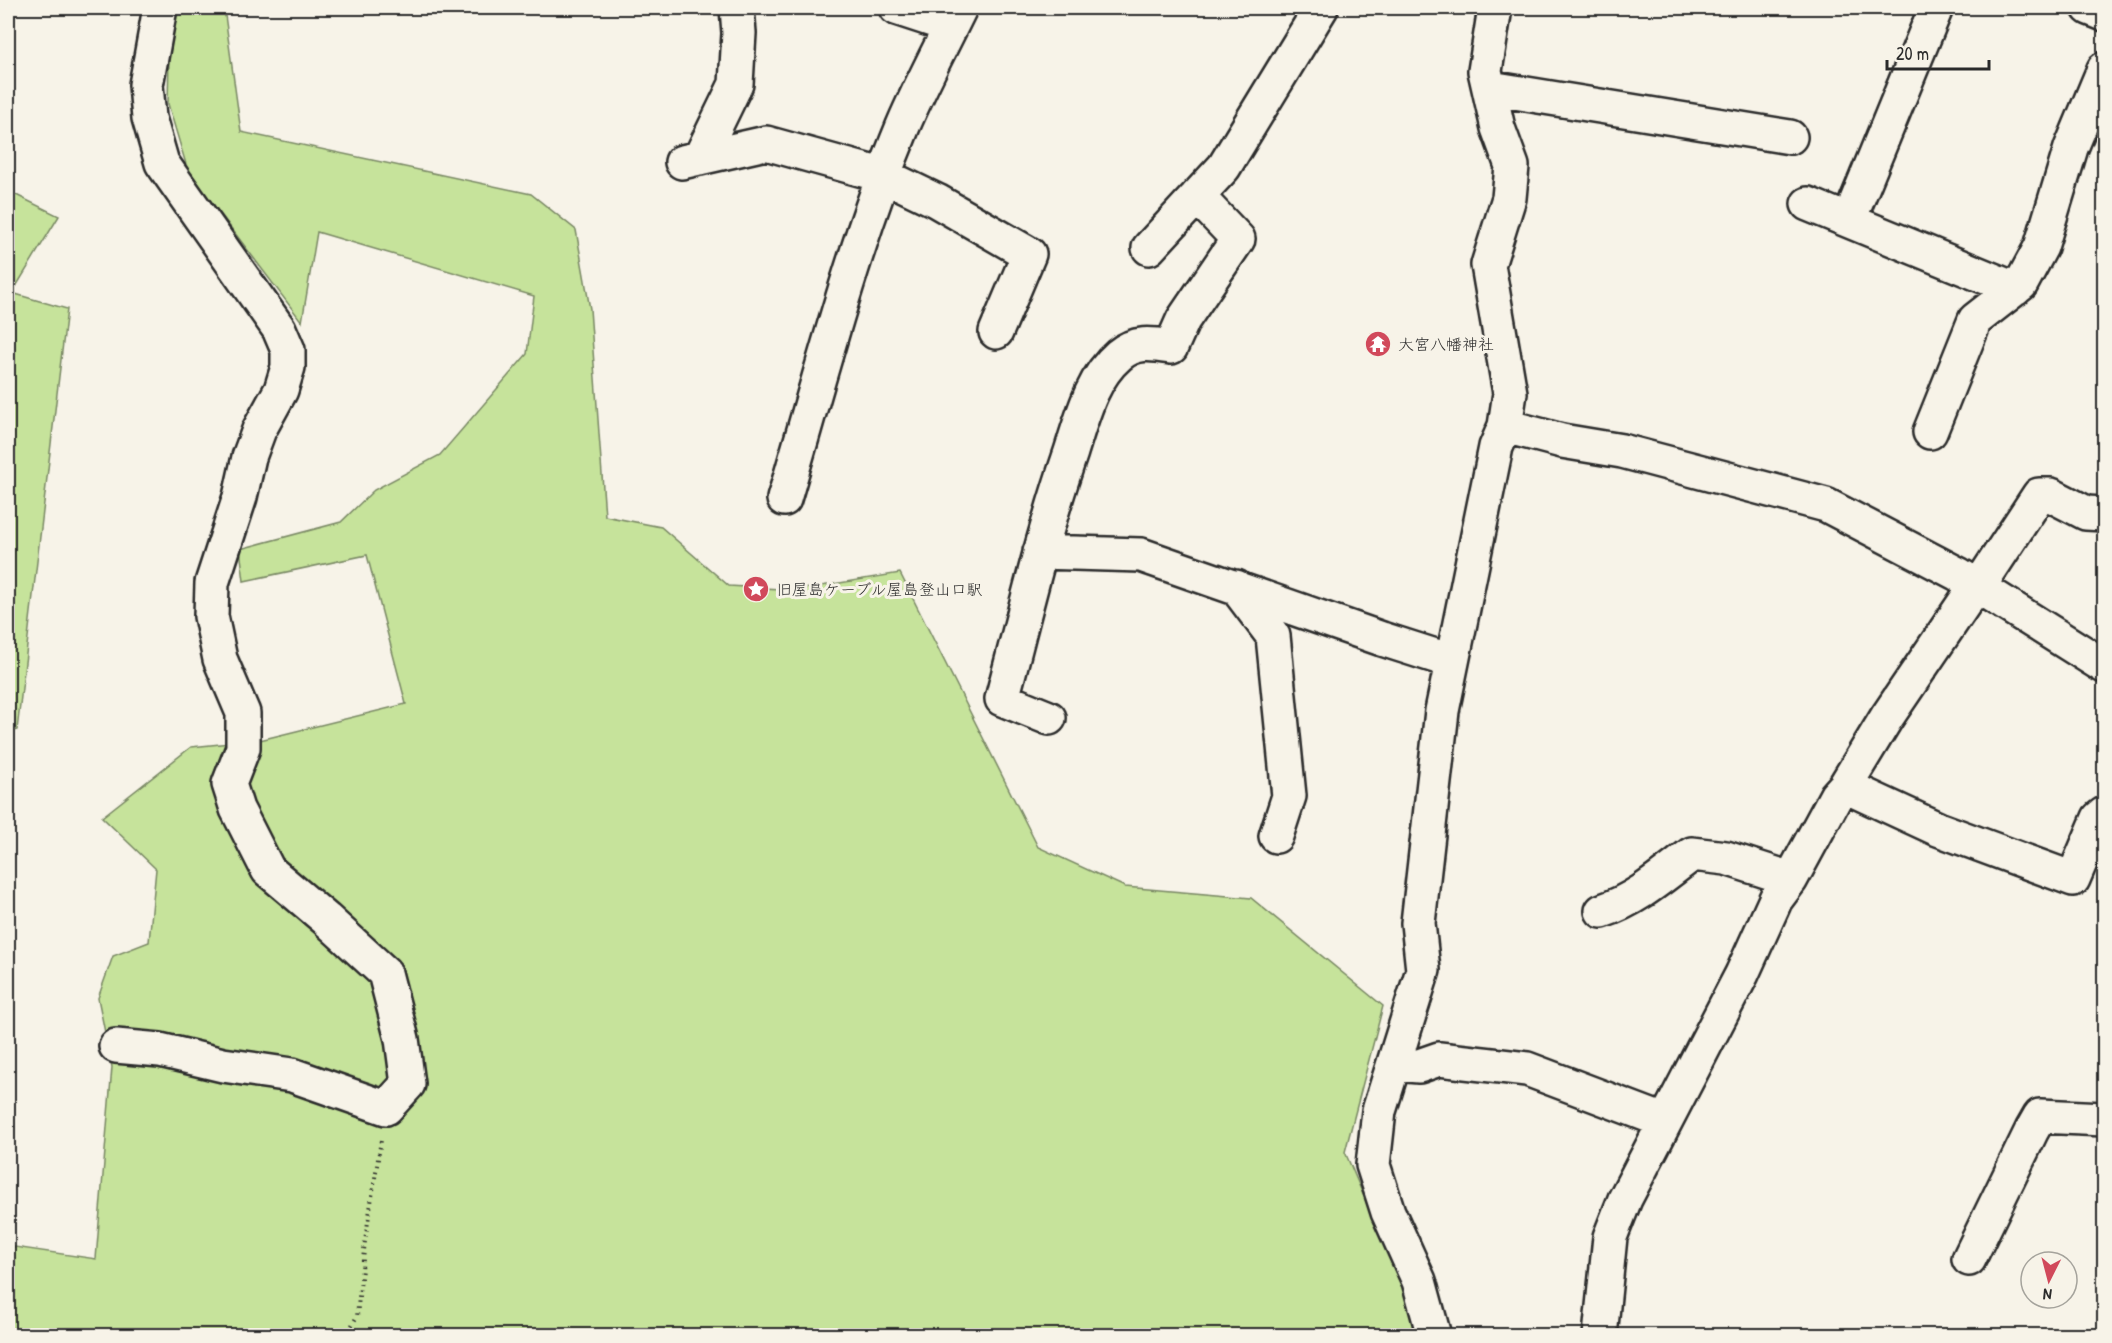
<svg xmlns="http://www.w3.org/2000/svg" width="2112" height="1343" font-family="'Patrick Hand','Klee One',sans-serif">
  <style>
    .green { fill: #c6e39b; stroke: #788763; stroke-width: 1.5 }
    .building { fill: #e7bb97; stroke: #2b2b2b; stroke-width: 1.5 }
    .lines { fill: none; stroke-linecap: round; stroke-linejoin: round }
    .minor-casing { stroke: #2b2b2b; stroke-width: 38 }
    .path { stroke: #2b2b2b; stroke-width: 4; stroke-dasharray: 1.5 4.5; stroke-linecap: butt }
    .minor { stroke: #f7f3e8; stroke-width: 33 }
    .labels { text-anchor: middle; stroke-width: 6; stroke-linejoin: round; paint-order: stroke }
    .poi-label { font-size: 16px; fill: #2b2b2b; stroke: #f7f3e8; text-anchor: start }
  </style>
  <rect width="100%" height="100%" fill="#f7f3e8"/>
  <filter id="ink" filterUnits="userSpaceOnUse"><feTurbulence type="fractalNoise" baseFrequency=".0167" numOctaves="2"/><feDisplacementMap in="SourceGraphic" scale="12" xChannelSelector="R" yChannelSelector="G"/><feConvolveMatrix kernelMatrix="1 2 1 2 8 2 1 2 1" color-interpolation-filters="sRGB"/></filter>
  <g filter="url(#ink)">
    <path class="green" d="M170 8H224L241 132 531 194 576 230 590 309 605 516 661 527 729 586 797 590 900 573 1038 847 1125 887 1251 898 1383 1006 1345 1152 1411 1308 1414 1335H8V1246L96 1259 112 1067 98 998 113 956 149 942 156 869 102 817 191 747 260 740 406 704 367 555 244 581 240 549 341 522 374 490 440 455 527 354 534 296 317 232 302 322 188 171 168 104Z
      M8 191 59 216 12 293 67 309 17 730 8 734Z"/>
    <path class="building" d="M8 8H12L10 27H8Z"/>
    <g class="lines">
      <g class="minor-casing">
        <path id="minor" d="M896 8 951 26
          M2089 8 2104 14
          M1490 88 1790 137
          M700 158 736 84 739 33 737 8
          M682 162 766 143 885 176 937 201 1029 254 996 332
          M1856 203 1936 8
          M1808 204 2015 289
          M1149 248 1224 167 1321 8
          M1505 426 1562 441 1622 451 1826 505 1958 574 2104 666
          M1930 432 1975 320 2021 284 2041 247 2071 148 2104 69
          M784 499C821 374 853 247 903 126 920 86 941 47 960 8
          M1040 552 1141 555 1382 639 1451 661
          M1236 587 1273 636 1289 796 1276 836
          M1049 718 1002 699C1024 616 1043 533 1071 452 1082 418 1091 379 1119 355 1136 341 1152 344 1171 347L1183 320 1238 239 1197 196
          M1845 786 1938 829 2073 879 2099 818 2104 814
          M1602 911C1636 900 1663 876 1692 854L1726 858 1791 879
          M116 1046 160 1050 223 1065 292 1075 386 1108 408 1084 402 1039 385 973 326 919 268 870 237 809 229 784 243 748V713L220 659 211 616 212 583 240 497 249 457 259 430 281 390 288 367V350L279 329 162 163 149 118 146 85 160 8
          M1394 1064 1419 1066 1439 1059 1527 1069 1664 1121
          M1969 1259 2032 1130 2040 1116 2104 1119
          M1434 1336 1419 1281 1388 1212 1373 1165 1379 1111 1423 970 1418 923 1442 711 1496 447 1505 426 1510 393 1488 265 1509 198 1512 166 1498 128 1485 71 1495 8
          M1600 1336 1610 1237 1625 1199 1742 974 1776 899 1791 879 1836 796 1845 786 1887 717 1967 599 1987 574 2039 495H2051L2086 513 2104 514"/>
      </g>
      <path class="path" d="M346 1336 357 1316 365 1241 381 1140"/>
      <use href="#minor" class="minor"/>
    </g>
  </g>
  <defs>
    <g id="temple-disc" transform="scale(1.35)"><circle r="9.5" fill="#d1495b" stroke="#f7f3e8"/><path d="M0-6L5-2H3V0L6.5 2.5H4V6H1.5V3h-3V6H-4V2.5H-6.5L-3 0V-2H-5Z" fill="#fff"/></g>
    <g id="sight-disc" transform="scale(1.35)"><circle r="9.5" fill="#d1495b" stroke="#f7f3e8"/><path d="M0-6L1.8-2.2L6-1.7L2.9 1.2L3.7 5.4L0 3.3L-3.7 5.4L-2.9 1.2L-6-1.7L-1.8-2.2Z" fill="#fff"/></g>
  </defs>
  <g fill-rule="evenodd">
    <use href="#temple-disc" x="1378" y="344"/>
    <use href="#sight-disc" x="756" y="589"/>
  </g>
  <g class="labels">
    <g class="poi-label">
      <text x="1398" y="350">大宮八幡神社</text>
      <text x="776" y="595">旧屋島ケーブル屋島登山口駅</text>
    </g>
  </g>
  <rect width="2112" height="1343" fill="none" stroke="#f7f3e8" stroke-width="30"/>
  <rect x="15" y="15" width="2082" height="1313" fill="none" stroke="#2b2b2b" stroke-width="2" filter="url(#ink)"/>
  <g transform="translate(2049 1280) rotate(186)"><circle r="28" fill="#f7f3e8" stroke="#a5a39c" stroke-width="1.5"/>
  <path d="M0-4.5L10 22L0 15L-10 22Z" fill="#d1495b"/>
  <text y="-9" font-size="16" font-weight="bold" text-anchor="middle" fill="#2b2b2b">N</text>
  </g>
  <path d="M1887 60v9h102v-9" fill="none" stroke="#2b2b2b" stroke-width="3"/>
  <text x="1896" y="60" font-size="18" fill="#2b2b2b" stroke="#f7f3e8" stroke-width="4.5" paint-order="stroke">20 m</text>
</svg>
